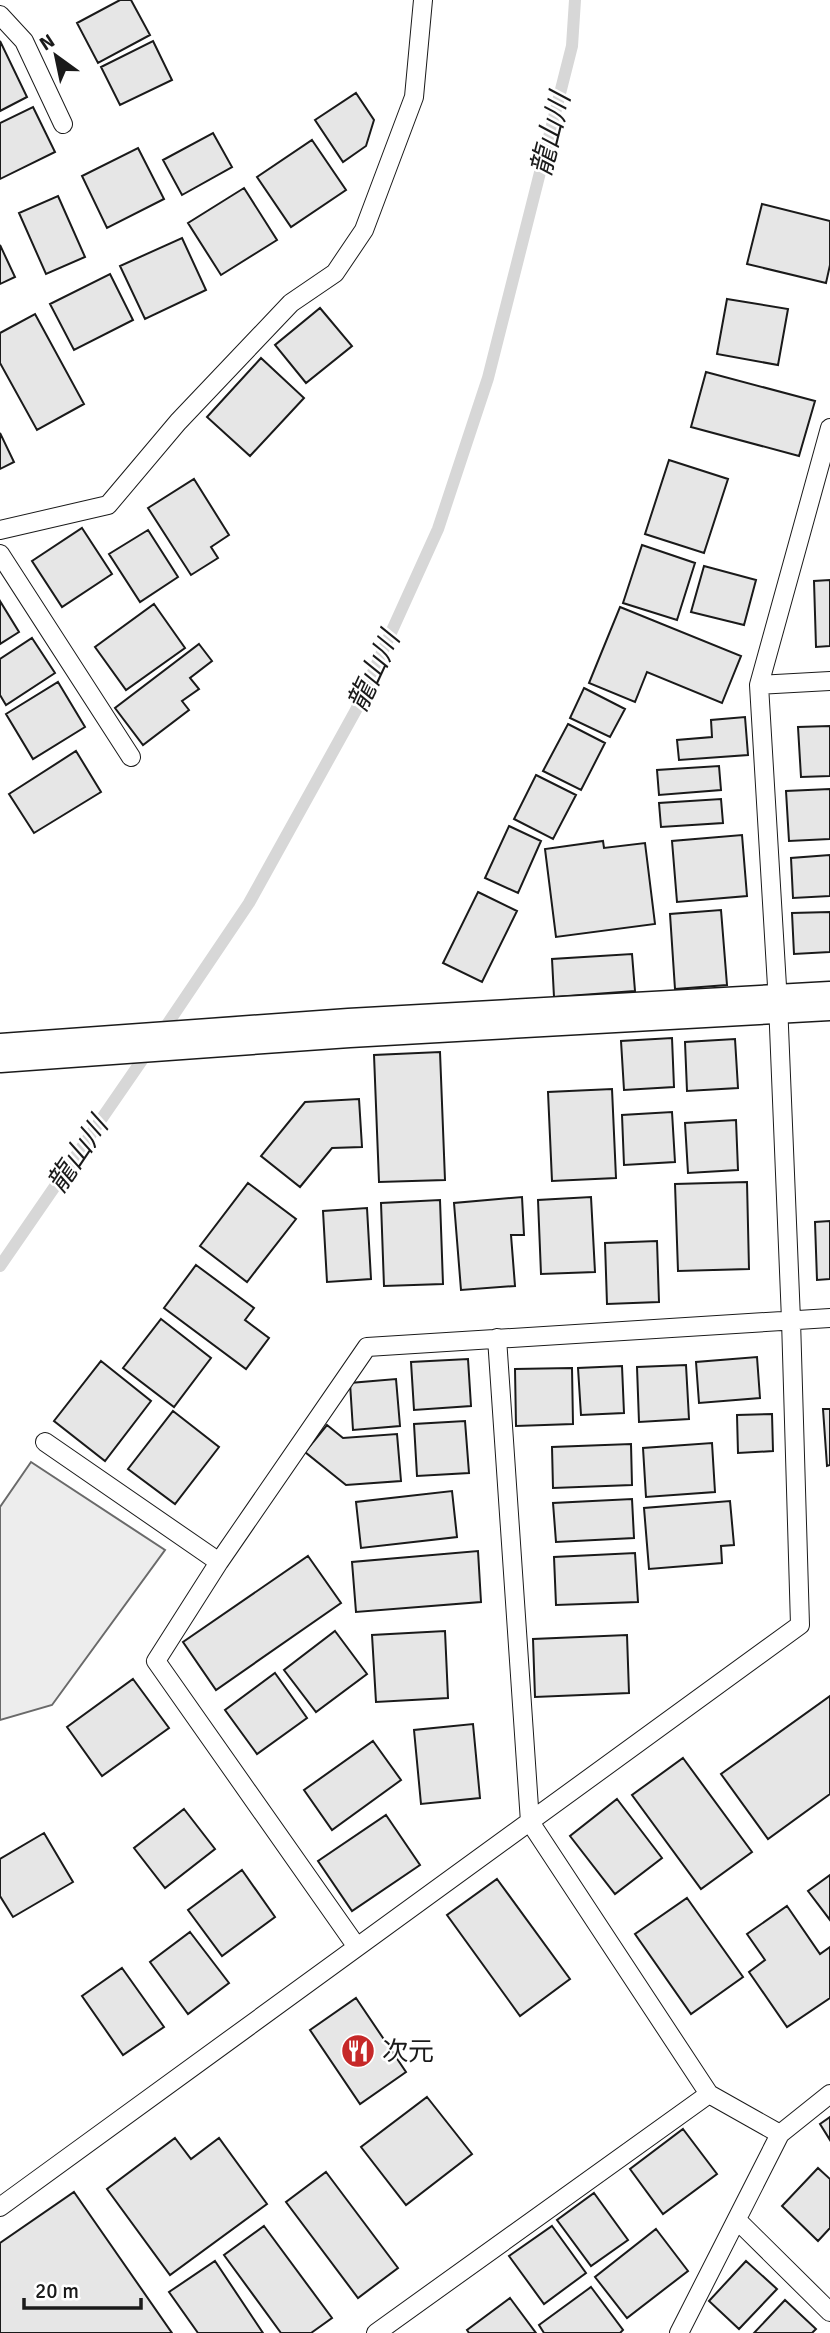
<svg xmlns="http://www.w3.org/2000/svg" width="830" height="2333" font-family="Signika,'Noto Sans JP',sans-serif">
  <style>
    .built { fill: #ededed; stroke: #6a6a6a; stroke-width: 2 }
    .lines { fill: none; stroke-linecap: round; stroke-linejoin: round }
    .stream { stroke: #d7d7d7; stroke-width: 12 }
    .building { fill: #e6e6e6; stroke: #1a1a1a; stroke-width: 2 }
    .lane-casing { stroke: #1a1a1a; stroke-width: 20 }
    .secondary-casing { stroke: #1a1a1a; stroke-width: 41 }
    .lane { stroke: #fff; stroke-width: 18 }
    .secondary { stroke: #fff; stroke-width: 38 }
    .labels { text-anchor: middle; stroke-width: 5; stroke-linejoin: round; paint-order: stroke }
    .poi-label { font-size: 26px; fill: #1a1a1a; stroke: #fff; text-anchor: start }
    .water-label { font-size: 28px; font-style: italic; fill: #1a1a1a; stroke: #fff }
  </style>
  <rect width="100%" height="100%" fill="#fff"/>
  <path class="built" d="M31 1462 165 1550 52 1705 0 1720V1507Z"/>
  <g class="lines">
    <path class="stream" d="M160 1035 249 903 356 710 438 529 488 378 572 46 575 0
      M0 1266 149 1050"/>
  </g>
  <path class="building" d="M120 0H131L150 35 98 63 77 23Z
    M0 41 27 97 0 111Z
    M153 41 172 80 120 105 101 67Z
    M356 93 374 120 366 146 343 162 315 120Z
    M33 107 55 152 0 179V123Z
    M213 133 232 167 182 195 163 160Z
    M312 140 346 190 291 227 257 177Z
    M138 148 164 199 107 228 82 176Z
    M244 188 277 240 221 275 188 223Z
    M58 196 85 257 46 274 19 213Z
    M762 204 830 221V265L826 283 747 264Z
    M182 238 206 290 145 319 120 266Z
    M0 245 15 277 0 284Z
    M110 274 133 320 74 350 50 304Z
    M727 299 788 309 778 365 717 354Z
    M320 308 352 346 306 383 275 345Z
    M35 314 84 404 37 430 0 363V333Z
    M261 358 304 398 250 456 207 417Z
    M706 372 815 401 799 456 691 427Z
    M0 433 14 462 0 469Z
    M669 460 728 479 704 553 645 534Z
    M194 479 229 535 211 547 218 558 191 575 148 508Z
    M82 528 112 574 62 607 32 561Z
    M148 530 178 577 140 602 109 554Z
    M642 545 695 563 677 620 623 603Z
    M704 566 756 580 744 625 691 612Z
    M830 580V646L816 647 814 581Z
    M0 601 19 632 0 644Z
    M154 604 185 648 126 690 95 647Z
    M620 607 741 656 722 703 647 672 635 702 589 683Z
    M32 638 55 673 6 705 0 695V659Z
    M199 644 212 661 190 678 199 689 182 701 189 710 143 745 115 708Z
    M58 682 85 727 33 759 6 714Z
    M584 688 625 709 610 737 570 718Z
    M745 717 748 755 679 760 677 740 712 737 711 720Z
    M568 724 605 743 581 790 543 771Z
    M830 726V776L801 777 798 727Z
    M76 751 101 792 34 833 9 794Z
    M719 766 721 790 659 795 657 770Z
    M536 775 576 795 553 839 514 819Z
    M830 789V839L789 841 786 791Z
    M721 799 723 823 661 827 659 803Z
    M509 826 541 841 518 893 485 878Z
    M742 835 747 896 677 902 672 841Z
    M603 841 604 848 645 843 655 924 556 937 545 849Z
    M830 855V896L793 898 791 858Z
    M478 892 517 911 482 982 443 963Z
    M721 910 727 985 675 989 670 914Z
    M830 912V952L794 954 792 913Z
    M632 954 635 991 554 997 552 959Z
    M672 1038 674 1087 624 1090 621 1041Z
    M735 1039 738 1088 687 1091 685 1042Z
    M440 1052 445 1180 379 1182 374 1055Z
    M612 1089 616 1178 552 1181 548 1092Z
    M359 1099 362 1147 332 1148 300 1187 261 1156 305 1102Z
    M672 1112 675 1162 624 1165 622 1115Z
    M736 1120 738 1170 688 1173 685 1123Z
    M747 1182 749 1269 678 1271 675 1184Z
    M248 1183 296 1219 247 1282 200 1246Z
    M522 1197 524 1235H511L515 1286 461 1290 454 1203Z
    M591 1197 595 1272 541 1274 538 1200Z
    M440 1200 443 1284 384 1286 381 1203Z
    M367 1208 371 1279 327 1282 323 1211Z
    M830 1221V1279L817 1280 815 1222Z
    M657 1241 659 1302 607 1304 605 1243Z
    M196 1265 254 1308 245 1320 269 1338 246 1369 164 1308Z
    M161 1319 211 1358 174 1407 123 1368Z
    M757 1357 760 1398 699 1403 696 1362Z
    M468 1359 471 1406 414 1410 411 1362Z
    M101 1361 151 1401 105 1461 54 1421Z
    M686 1365 689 1419 639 1422 637 1367Z
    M622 1366 624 1413 581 1415 578 1368Z
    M572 1368 573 1424 516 1426 515 1369Z
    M396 1379 400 1426 353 1430 350 1383Z
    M823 1409H830V1465L827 1466Z
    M173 1411 219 1447 175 1504 128 1469Z
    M772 1414 773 1451 738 1453 737 1415Z
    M465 1421 469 1473 417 1476 414 1424Z
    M327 1425 343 1438 397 1434 401 1481 346 1485 305 1452Z
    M712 1443 715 1492 646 1497 643 1448Z
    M631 1444 632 1485 553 1488 552 1447Z
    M452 1491 457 1537 361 1548 356 1502Z
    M632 1499 634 1538 556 1542 553 1503Z
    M730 1501 734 1545 721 1546 722 1563 649 1569 644 1508Z
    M478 1551 481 1602 356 1612 352 1562Z
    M635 1553 638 1602 556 1605 554 1557Z
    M308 1556 341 1603 216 1690 183 1642Z
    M335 1631 367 1674 316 1712 284 1670Z
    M445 1631 448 1698 376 1702 372 1635Z
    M627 1635 629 1693 535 1697 533 1639Z
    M275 1673 307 1718 257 1754 225 1710Z
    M133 1679 169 1728 102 1776 67 1727Z
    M830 1696V1794L768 1839 721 1774Z
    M473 1724 480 1798 421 1804 414 1730Z
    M373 1741 401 1780 332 1830 304 1790Z
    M683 1758 752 1852 701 1889 632 1795Z
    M617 1799 662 1858 615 1894 570 1836Z
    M184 1809 215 1849 165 1888 134 1848Z
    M386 1815 420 1865 352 1911 318 1861Z
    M44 1833 73 1882 13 1917 0 1896V1859Z
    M242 1870 275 1917 222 1956 188 1910Z
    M830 1875V1920L808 1891Z
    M497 1879 570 1979 520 2016 447 1915Z
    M687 1898 743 1977 691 2014 635 1934Z
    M787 1906 820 1954 830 1947V1998L787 2027 749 1972 765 1960 747 1934Z
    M190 1932 229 1983 188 2014 150 1962Z
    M122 1968 164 2027 123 2055 82 1996Z
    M356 1998 406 2072 360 2104 310 2030Z
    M427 2097 472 2154 406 2205 361 2147Z
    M830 2117V2140L820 2124Z
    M683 2129 717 2174 663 2214 630 2169Z
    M175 2138 191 2159 219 2138 267 2204 170 2275 107 2189Z
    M818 2168 830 2179V2228L818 2241 782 2206Z
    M326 2172 398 2268 358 2298 286 2202Z
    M74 2192 172 2333H0V2243Z
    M594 2193 628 2240 591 2266 557 2220Z
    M264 2226 332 2318 311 2333H281L224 2255Z
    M552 2226 586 2273 544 2304 509 2256Z
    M656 2229 688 2271 627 2318 595 2277Z
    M215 2261 263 2333H198L169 2292Z
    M746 2261 777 2289 739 2329 709 2301Z
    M591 2287 623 2330 620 2333H544L539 2325Z
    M510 2298 536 2333H469L467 2330Z
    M785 2300 816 2329 812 2333H754Z"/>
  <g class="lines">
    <g class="lane-casing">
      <path id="lane" d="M0 15 24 41 63 124
        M0 530 108 505 178 422 291 303 335 273 364 230 414 97 423 0
        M0 554 131 757
        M759 685 830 681
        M497 1338 530 1822 709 2094
        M45 1442 219 1562
        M357 1947 156 1661 219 1562 367 1347 830 1318
        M0 2207 800 1625 791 1320 778 1003 759 685 830 428
        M737 2220 830 2312
        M376 2333 709 2094 780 2134
        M679 2333 780 2134 830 2094"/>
    </g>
    <g class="secondary-casing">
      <path id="secondary" d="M0 1053 349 1028 830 1001"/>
    </g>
    <use href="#lane" class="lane"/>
    <use href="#secondary" class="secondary"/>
  </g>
  <defs>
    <g id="restaurant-disc" transform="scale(1.75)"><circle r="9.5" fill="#c62828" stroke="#fff"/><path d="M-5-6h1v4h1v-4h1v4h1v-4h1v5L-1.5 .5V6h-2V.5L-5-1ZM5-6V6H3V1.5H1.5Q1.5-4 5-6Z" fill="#fff"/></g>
  </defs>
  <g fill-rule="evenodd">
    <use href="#restaurant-disc" x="358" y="2051"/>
  </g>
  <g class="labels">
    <g class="poi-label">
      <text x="382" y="2060">次元</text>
    </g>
    <g class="water-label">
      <text transform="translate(550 134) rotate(-76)" y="10">龍山川</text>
      <text transform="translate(373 671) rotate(-65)" y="10">龍山川</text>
      <text transform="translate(77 1154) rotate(-56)" y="10">龍山川</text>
    </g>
  </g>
  <g transform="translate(56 56) rotate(327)" stroke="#ffffff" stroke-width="5" paint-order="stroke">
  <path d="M0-5L12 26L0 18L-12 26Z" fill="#1a1a1a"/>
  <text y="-10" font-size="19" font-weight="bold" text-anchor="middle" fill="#1a1a1a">N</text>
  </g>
  <path d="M24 2298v10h117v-10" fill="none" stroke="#1a1a1a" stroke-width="3.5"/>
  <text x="35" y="2298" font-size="21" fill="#1a1a1a" stroke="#ffffff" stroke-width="5" paint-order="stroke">20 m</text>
</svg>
